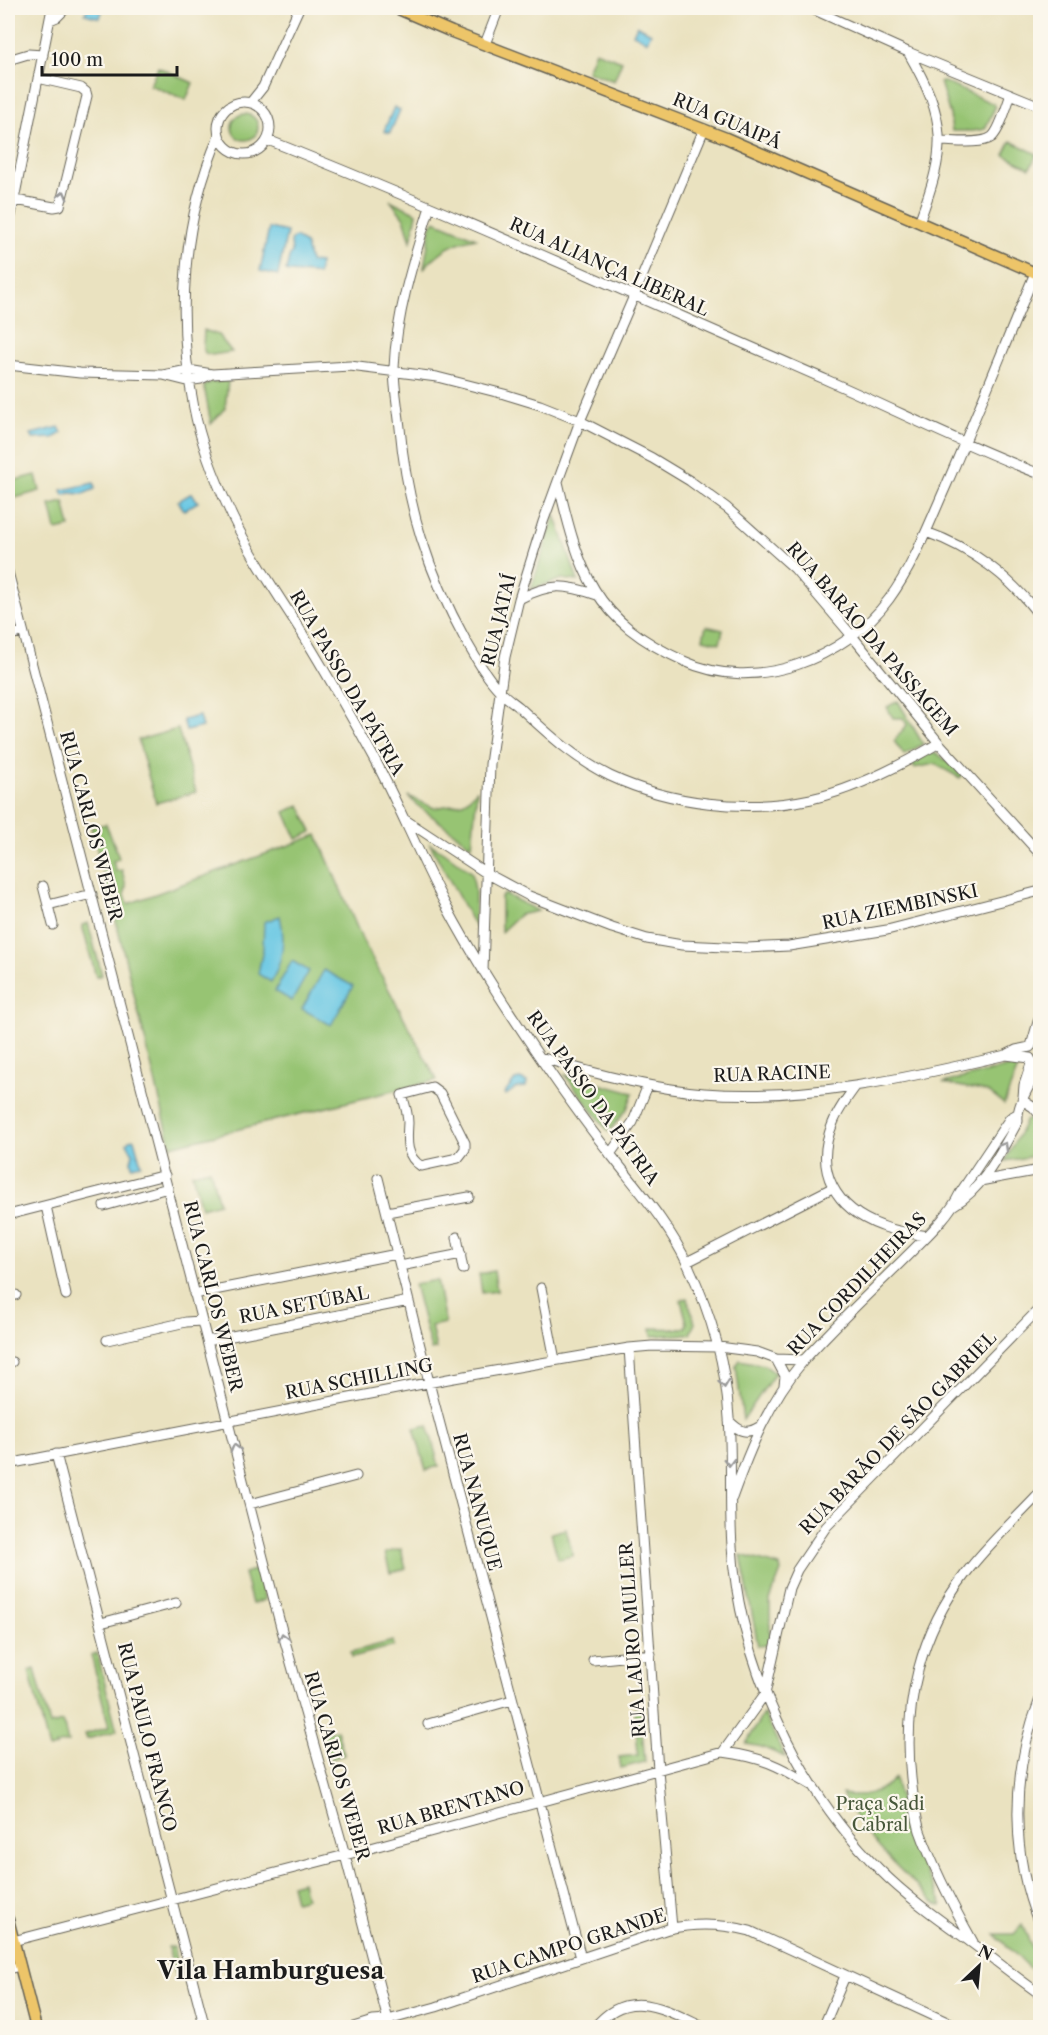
<svg xmlns="http://www.w3.org/2000/svg" width="1048" height="2035" font-family="'Libre Caslon Text',serif">
  <style>
    .green { fill: #97c473; stroke: #5a7048; stroke-width: 1.5 }
    .water { fill: #65c6e3; stroke: #407180; stroke-width: 1.5 }
    .lines { fill: none; stroke-linecap: round; stroke-linejoin: round }
    .minor-casing { stroke: #646155; stroke-width: 11 }
    .major-casing { stroke: #646155; stroke-width: 13 }
    .minor { stroke: #fff; stroke-width: 9 }
    .major { stroke: #edc569; stroke-width: 10 }
    .oneway { stroke: #999 }
    .labels { text-anchor: middle; stroke-width: 4.5; stroke-linejoin: round; paint-order: stroke }
    .street-label { font-size: 18px; fill: #1c1c1c; stroke: #fbf7ec }
    .park-label { font-size: 18px; fill: #47573a; stroke: #fbf7ec }
    .district-label { font-size: 24px; font-weight: bold; fill: #1c1c1c; stroke: #fbf7ec }
  </style>
  <rect width="100%" height="100%" fill="#fbf7ec"/>
  <filter id="ink" filterUnits="userSpaceOnUse"><feTurbulence type="fractalNoise" baseFrequency=".0167" numOctaves="2"/><feDisplacementMap in="SourceGraphic" scale="12" xChannelSelector="R" yChannelSelector="G"/><feConvolveMatrix kernelMatrix="1 2 1 2 8 2 1 2 1" color-interpolation-filters="sRGB"/></filter>
  <filter id="wash" filterUnits="userSpaceOnUse"><feTurbulence type="fractalNoise" baseFrequency=".008" numOctaves="4" result="noise"/><feDisplacementMap in="SourceGraphic" scale="24" xChannelSelector="R" yChannelSelector="G"/><feGaussianBlur stdDeviation="1.35" result="paint"/><feColorMatrix in="noise" values="0 0 0 0 0 0 0 0 0 0 0 0 0 0 0 0 0 1.4 0 .05"/><feComposite in="paint" operator="in"/></filter>
  <g filter="url(#wash)">
    <rect width="100%" height="100%" fill="#eae2c0"/>
    <path class="green" d="M595 51 622 61 614 81 587 71Z
      M158 67 193 83 186 100 150 85Z
      M940 82H944L994 104 995 107 985 129 973 131H952L950 115Z
      M232 127a13 13 0 1 1 26 0a13 13 0 1 1-26 0Z
      M1011 141 1037 154 1030 168 1004 155Z
      M390 200 415 212 417 214 411 241 404 218Z
      M435 221 476 238C452 243 441 250 424 268L431 226Z
      M204 330 218 335 232 352 212 355 205 353 203 348Z
      M228 381 225 408 211 424 204 386 211 382Z
      M36 475 40 491 8 500V482Z
      M64 502 70 527 56 530 50 505Z
      M555 515 578 581 562 579 531 589Z
      M706 626 723 630 720 643 703 639Z
      M898 701 923 744 904 755 894 741 907 725 903 718H893L887 707Z
      M178 729 196 792 156 803 138 740Z
      M931 753 938 754 962 774 960 778 935 764 914 768 912 762Z
      M477 790 472 846 417 805 408 796 434 808 463 803Z
      M300 805 312 832 297 839 285 812Z
      M106 824C110 836 116 846 119 859L113 861 116 871 122 870 126 886 125 894 128 904 317 835 362 939 437 1080 171 1146 113 909 91 827Z
      M430 844 447 854 472 873 475 891V927Z
      M505 894 538 911 519 915 501 932V897Z
      M88 923 102 975 96 977 82 925Z
      M1017 1065 1018 1068 1004 1104 988 1092 943 1083Z
      M565 1075 633 1093 627 1109 609 1132Z
      M1026 1120H1029L1040 1128V1155L1005 1161Z
      M210 1169 219 1203 201 1208 192 1173Z
      M494 1271 497 1291 482 1293 479 1274Z
      M437 1280 445 1323 431 1326 436 1349 431 1350 414 1284Z
      M687 1298 695 1323 690 1334 652 1336 651 1328 681 1329 686 1327 687 1323 681 1300Z
      M740 1360 764 1365 775 1373 743 1420 736 1366Z
      M428 1425 439 1466 426 1470 414 1428Z
      M566 1529 573 1556 558 1559 551 1533Z
      M401 1549 406 1569 390 1573 385 1553Z
      M741 1555 780 1566 781 1571 770 1600V1645L758 1646Z
      M257 1569 265 1600 252 1604 244 1573Z
      M393 1641 394 1646 352 1657 351 1652Z
      M97 1653 117 1731 87 1739 85 1734 109 1727 91 1655Z
      M35 1669 50 1725 63 1722 68 1742 56 1745V1747L49 1749 29 1671Z
      M640 1707 645 1762 621 1768 619 1757 638 1755 635 1708Z
      M763 1714H764L785 1757 762 1747 746 1744Z
      M337 1730 344 1755 330 1759 323 1734Z
      M895 1778 911 1843 942 1903 941 1906 935 1903C901 1871 863 1837 842 1794 864 1797 879 1794 895 1778Z
      M302 1882 306 1898 295 1901 291 1885Z
      M1022 1925 1040 1964V1976L1027 1966 995 1934H1014Z
      M173 1947 180 1976 176 1977 168 1948Z"/>
    <path class="water" d="M87 8H103L100 18 85 14Z
      M637 25 651 33 647 41 633 34Z
      M394 107 400 110 390 133 384 131Z
      M269 228 287 232 278 275 260 271Z
      M296 237 306 245 310 262 320 263 318 275C308 270 297 275 286 271L289 258 292 252 291 242 293 238Z
      M59 427 62 433 53 438 33 439 31 434Z
      M94 483 95 489 83 494 70 493 64 495 62 490Z
      M192 493 198 502 184 510 178 501Z
      M199 716 202 727 186 731 183 720Z
      M280 916C286 940 283 961 271 982L258 974 263 949 264 922Z
      M292 961 309 971 292 1001 275 991Z
      M324 970 353 986 331 1025 302 1009Z
      M520 1079 527 1082 526 1087 516 1088 506 1095 505 1093 515 1080Z
      M134 1139 141 1164 132 1166 131 1161 133 1154 127 1143 129 1140Z"/>
  </g>
  <g filter="url(#ink)">
    <g class="lines">
      <g class="minor-casing">
        <path id="minor" d="M810 8 908 52 1040 106
          M50 20 57 17 66 8
          M485 44 499 8
          M908 52C948 122 947 147 919 222
          M8 60 28 54 43 55
          M218 128a26 26 0 1 1 52 0a26 26 0 1 1-52 0Z
          M251 102 263 87 299 8
          M219 136C182 220 176 318 194 408 201 446 217 484 233 518 252 557 276 592 299 628 325 671 350 714 374 758 399 805 419 855 444 902 474 959 509 1012 545 1065 567 1097 590 1129 615 1160 641 1193 670 1226 688 1265 711 1313 726 1365 729 1418 732 1461 729 1504 732 1546 739 1662 798 1789 880 1870 908 1898 940 1920 972 1943 995 1960 1017 1978 1040 1994
          M268 140C457 215 643 300 829 381 900 412 968 447 1040 474
          M940 141C953 141 981 145 992 137 1000 130 1007 105 1011 94
          M10 199 54 207 60 206 87 96 86 92 81 88 38 78
          M430 207C414 258 396 314 394 368 394 388 398 408 400 428 407 507 428 572 466 641 476 658 486 677 500 691 505 697 513 702 519 707 547 733 575 759 610 776 670 804 746 813 811 799 856 789 900 766 939 743
          M8 230 52 8
          M8 365 80 373 163 375 187 381 201 379 212 374
          M163 375 188 370 212 374 350 366 437 377 504 394 540 405 580 421 652 458 690 481 727 508 795 569 853 637 939 743 1040 854
          M558 482C579 572 594 621 684 661 755 694 845 659 889 599 914 565 929 524 946 486 977 415 1005 344 1035 273
          M926 532C972 548 1012 578 1040 617
          M8 572 281 1627 345 1855 390 2028
          M519 599C550 583 564 584 597 595
          M8 636 23 631
          M404 819 486 873 529 896 612 928 647 939 682 945 747 948 789 946 887 930 1040 891
          M43 886 53 925
          M48 905 92 894
          M483 971 490 764 505 657 519 599 543 522 580 421 634 296 704 129
          M1031 1046 1040 1015
          M1006 1055 1030 1058
          M540 1057C594 1074 648 1088 704 1093 807 1101 908 1078 1006 1055L1016 1050 1030 1047
          M432 1087 440 1093 465 1143V1149L458 1158 421 1166C405 1156 407 1140 408 1123 408 1114 405 1104 402 1095Z
          M855 1087C847 1098 838 1110 833 1123 813 1170 835 1209 882 1226 896 1232 912 1233 927 1236
          M1023 1097 1024 1085 1032 1061
          M1022 1100 1033 1107 1040 1115
          M610 1154 633 1122 648 1085
          M378 1178 432 1394 581 1958
          M980 1181 1040 1170
          M954 1205C984 1188 1001 1151 1018 1121 1016 1103 1033 1082 1040 1064
          M46 1206 66 1295
          M104 1206 168 1188
          M387 1212 469 1197
          M8 1215 165 1175
          M457 1237 463 1269
          M687 1262 832 1188
          M400 1266 461 1254
          M541 1288 555 1360
          M194 1294 397 1254
          M8 1297 16 1295
          M107 1340 186 1322 201 1321
          M207 1341 409 1301
          M629 1348 658 1770 672 1928
          M776 1359 785 1376 784 1385
          M8 1363 12 1362
          M729 1421C739 1431 746 1435 759 1427
          M56 1454 205 2028
          M8 1464 448 1379 629 1348 652 1346 719 1347 757 1352 776 1359 804 1360
          M732 1498C750 1448 769 1401 804 1360 837 1323 875 1288 910 1253 928 1235 949 1216 960 1193L1010 1118 1017 1114
          M250 1504 356 1476
          M101 1623 176 1603
          M593 1660 651 1654
          M1040 1699C1011 1772 1010 1854 1040 1926
          M428 1724 512 1700
          M723 1752 765 1694 789 1588 797 1570 826 1527 1040 1308
          M13 1941 345 1855 723 1752C761 1757 778 1765 811 1785
          M973 1942C953 1906 934 1870 920 1831 915 1814 913 1796 911 1778 903 1704 920 1632 966 1573 988 1544 1016 1519 1040 1493
          M8 1969 20 1966
          M350 2028 373 2021 388 2020 436 2007 668 1929C696 1923 723 1924 750 1931L960 2028
          M594 2028C628 1985 666 2010 705 2028
          M823 2028 845 1976"/>
      </g>
      <g class="major-casing">
        <path id="major" d="M396 8 452 32 726 138 1040 275
          M8 1919 36 2028"/>
      </g>
      <use href="#minor" class="minor"/>
      <use href="#major" class="major"/>
    </g>
    <defs><path id="oneway-chevron" d="M-2-3.5L2.5 0L-2 3.5" fill="none" stroke-width="1.6" stroke-linecap="round" stroke-linejoin="round" transform="scale(1.5)"/></defs>
    <g class="oneway">
      <use href="#oneway-chevron" transform="translate(63 195) rotate(-74)"/>
      <use href="#oneway-chevron" transform="translate(1004 1146) rotate(-60)"/>
      <use href="#oneway-chevron" transform="translate(724 1384) rotate(82)"/>
      <use href="#oneway-chevron" transform="translate(235 1448) rotate(-105)"/>
      <use href="#oneway-chevron" transform="translate(729 1462) rotate(89)"/>
      <use href="#oneway-chevron" transform="translate(283 1637) rotate(-105)"/>
    </g>
  </g>
  <g class="labels">
    <g class="street-label">
      <text transform="translate(727 121) rotate(23)" y="6">RUA GUAIPÁ</text>
      <text transform="translate(609 267) rotate(24)" y="6">RUA ALIANÇA LIBERAL</text>
      <text transform="translate(499 620) rotate(-76)" y="6">RUA JATAÍ</text>
      <text transform="translate(872 639) rotate(49)" y="6">RUA BARÃO DA PASSAGEM</text>
      <text transform="translate(347 683) rotate(60)" y="6">RUA PASSO DA PÁTRIA</text>
      <text transform="translate(91 826) rotate(75)" y="6">RUA CARLOS WEBER</text>
      <text transform="translate(900 907) rotate(-12)" y="6">RUA ZIEMBINSKI</text>
      <text transform="translate(772 1074) rotate(-2)" y="6">RUA RACINE</text>
      <text transform="translate(593 1098) rotate(54)" y="6">RUA PASSO DA PÁTRIA</text>
      <text transform="translate(857 1284) rotate(-46)" y="6">RUA CORDILHEIRAS</text>
      <text transform="translate(213 1296) rotate(76)" y="6">RUA CARLOS WEBER</text>
      <text transform="translate(304 1305) rotate(-11)" y="6">RUA SETÚBAL</text>
      <text transform="translate(359 1379) rotate(-11)" y="6">RUA SCHILLING</text>
      <text transform="translate(898 1433) rotate(-46)" y="6">RUA BARÃO DE SÃO GABRIEL</text>
      <text transform="translate(477 1502) rotate(75)" y="6">RUA NANUQUE</text>
      <text transform="translate(633 1640) rotate(-94)" y="6">RUA LAURO MULLER</text>
      <text transform="translate(147 1737) rotate(76)" y="6">RUA PAULO FRANCO</text>
      <text transform="translate(337 1766) rotate(74)" y="6">RUA CARLOS WEBER</text>
      <text transform="translate(451 1808) rotate(-16)" y="6">RUA BRENTANO</text>
      <text transform="translate(569 1946) rotate(-18)" y="6">RUA CAMPO GRANDE</text>
    </g>
    <g class="park-label">
      <text x="880" y="1810">Praça Sadi<tspan x="880" dy="21">Cabral</tspan></text>
    </g>
    <g class="district-label">
      <text x="271" y="1979">Vila Hamburguesa</text>
    </g>
  </g>
  <rect width="1048" height="2035" fill="none" stroke="#fbf7ec" stroke-width="30"/>
  <g transform="translate(979 1966) rotate(26)" stroke="#fbf7ec" stroke-width="4.5" paint-order="stroke">
  <path d="M0-4.5L10 22L0 15L-10 22Z" fill="#1c1c1c"/>
  <text y="-9" font-size="16" font-weight="bold" text-anchor="middle" fill="#1c1c1c">N</text>
  </g>
  <path d="M42 66v9h135v-9" fill="none" stroke="#1c1c1c" stroke-width="3"/>
  <text x="51" y="66" font-size="18" fill="#1c1c1c" stroke="#fbf7ec" stroke-width="4.5" paint-order="stroke">100 m</text>
</svg>
